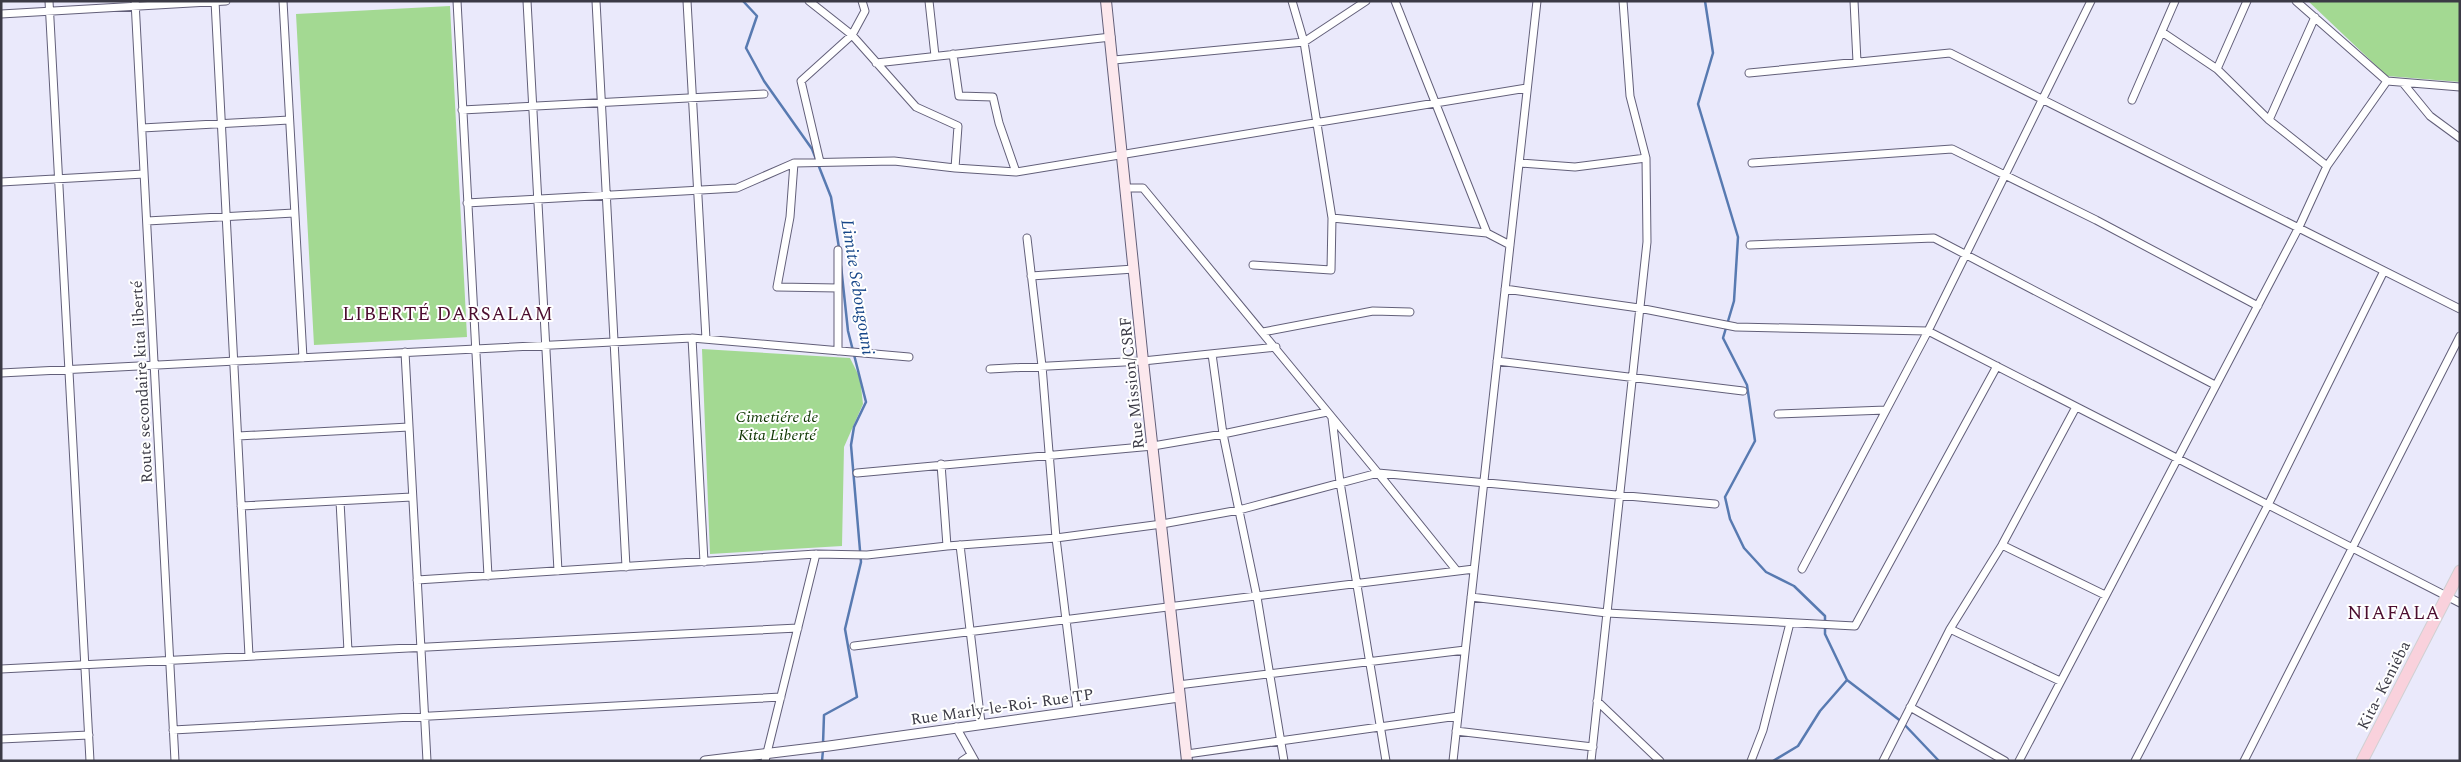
<svg xmlns="http://www.w3.org/2000/svg" width="2461" height="762" font-family="Spectral,serif">
  <style>
    .green { fill: #a3d992 }
    .lines { fill: none; stroke-linecap: round; stroke-linejoin: round }
    .stream { stroke: #587ab1; stroke-width: 2.5 }
    .minor-casing { stroke: #625f79; stroke-width: 9 }
    .tertiary-casing { stroke: #625f79; stroke-width: 11 }
    .secondary-casing { stroke: #625f79; stroke-width: 12 }
    .primary-casing { stroke: #d0d0d2; stroke-width: 13 }
    .minor { stroke: #fff; stroke-width: 7 }
    .tertiary { stroke: #fff; stroke-width: 9 }
    .secondary { stroke: #fce8ed; stroke-width: 10 }
    .primary { stroke: #f9d1dc; stroke-width: 11 }
    .labels { text-anchor: middle; stroke-width: 4; stroke-linejoin: round; paint-order: stroke }
    .street-label { font-size: 16px; fill: #3b3a45; stroke: #fff }
    .park-label { font-size: 16px; font-style: italic; fill: #0e3500; stroke: #fff }
    .water-label { font-size: 18px; font-style: italic; fill: #164688; stroke: #fff }
    .quarter-label { font-size: 19px; letter-spacing: 1px; fill: #4c0d2f; stroke: #fff }
  </style>
  <rect width="100%" height="100%" fill="#eae9fb"/>
  <path class="green" d="M2308 1H2460V82L2387 76Z
    M450 6 467 337 314 345 296 14Z
    M702 349 850 358 860 378 863 404 844 447 842 546 710 554Z"/>
  <g class="lines">
    <path class="stream" d="M743 1 757 16 746 48 764 81 812 149 831 197 839 248
      M1705 1 1713 53 1698 104 1738 237 1734 301 1723 338 1747 385 1755 441 1725 497 1730 519 1744 548 1766 572 1794 586 1825 616V634L1847 680 1902 722 1939 761
      M823 744 824 715 857 697 845 629 861 562 851 445 854 427 866 402 848 331 841 266
      M822 761 823 750
      M1773 761 1798 746 1820 711 1847 680"/>
    <g class="minor-casing">
      <path id="minor" d="M49 1 90 761
        M135 1 175 761
        M215 1 249 656
        M283 1 303 358
        M457 1 488 576
        M527 1 558 571
        M596 1 626 567
        M687 1 706 339
        M809 1 852 35 916 107 958 126 955 168
        M929 1 935 56
        M1395 1 1487 233
        M1854 1 1857 62
        M2296 1 2387 81 2460 87
        M1 14 226 1
        M2162 32 2217 69 2269 120 2327 166
        M953 54 959 96 993 97 999 123 1016 172
        M1114 60 1304 42 1366 1
        M876 63 1111 37
        M2217 69 2247 1
        M1749 73 1950 53 2460 309
        M2403 83 2430 116 2460 138
        M2132 100 2175 1
        M462 110 764 94
        M2269 120 2315 17
        M142 128 289 120
        M820 162 801 81 852 35 865 11 862 1
        M794 163 790 217 777 287 838 288
        M1519 163 1575 167 1646 158
        M1752 163 1952 149 2096 220 2258 306
        M1 182 144 174
        M1127 188H1143L1378 473 1457 571
        M467 203 737 188 794 163 894 161 955 168 1016 172 1527 88
        M1332 218 1487 233 1510 245
        M147 221 294 213
        M1027 238 1042 366 1056 538 1077 710
        M1750 245 1934 238 2215 385
        M1253 265 1331 270 1332 218 1304 42 1292 1
        M1031 276 1134 269
        M1505 289 1639 308 1736 327 1928 331 2460 603
        M1263 332 1373 311 1410 312
        M692 338 704 562
        M838 351V250
        M405 352 427 761
        M1212 354 1223 434 1257 597 1284 761
        M1497 361 1743 391
        M990 369 1143 361 1276 347
        M1 373 692 338 909 357
        M1778 414 1886 410
        M1332 418 1340 482 1386 761
        M238 436 409 427
        M941 464 947 546
        M857 473 1153 446 1223 434 1327 412
        M340 501 348 651
        M241 506 412 497
        M960 545 981 723
        M2002 545 2105 595
        M1802 569 1928 331 2091 1
        M417 580 816 554 867 555 947 546 1056 538 1162 524 1239 510 1378 473 1715 504
        M1471 597 1607 613 1855 626 1997 366
        M1950 629 2060 681
        M854 646 1474 569
        M1 669 798 628
        M1178 685 1465 650
        M1597 701 1660 761
        M1910 707 2005 761
        M956 727 975 761
        M173 730 781 697
        M1456 731 1593 747
        M1 739 89 735
        M1187 754 1458 716
        M765 761 816 554
        M962 761 971 755
        M1453 761 1537 1
        M1591 761 1647 242 1646 158 1630 96 1623 1
        M1751 761 1763 730 1790 623
        M1883 761 1950 629 2002 545 2076 407
        M2019 761 2299 227 2327 166 2387 81
        M2135 761 2268 505 2384 271
        M2244 761 2460 336"/>
    </g>
    <g class="tertiary-casing">
      <path id="tertiary" d="M705 761 829 746 1179 697"/>
    </g>
    <g class="secondary-casing">
      <path id="secondary" d="M1106 1 1143 361 1187 761"/>
    </g>
    <g class="primary-casing">
      <path id="primary" d="M2362 761 2460 571"/>
    </g>
    <use href="#minor" class="minor"/>
    <use href="#tertiary" class="tertiary"/>
    <use href="#secondary" class="secondary"/>
    <use href="#primary" class="primary"/>
  </g>
  <g class="labels">
    <g class="street-label">
      <text transform="translate(141 382) rotate(-93)" y="6">Route secondaire kita liberté</text>
      <text transform="translate(1131 383) rotate(-96)" y="6">Rue Mission/CSRF</text>
      <text transform="translate(2383 685) rotate(-63)" y="6">Kita- Keniéba</text>
      <text transform="translate(1002 706) rotate(-8)" y="6">Rue Marly-le-Roi- Rue TP</text>
    </g>
    <g class="park-label">
      <text x="777" y="422">Cimetiére de<tspan x="777" dy="18">Kita Liberté</tspan></text>
    </g>
    <g class="water-label">
      <text transform="translate(858 287) rotate(81)" y="6">Limite Sebougouni</text>
    </g>
    <g class="quarter-label">
      <text x="448" y="320">LIBERTÉ DARSALAM</text>
      <text x="2394" y="619">NIAFALA</text>
    </g>
  </g>
  <rect width="2461" height="762" fill="none" stroke="#3b3a45" stroke-width="5"/>
</svg>
